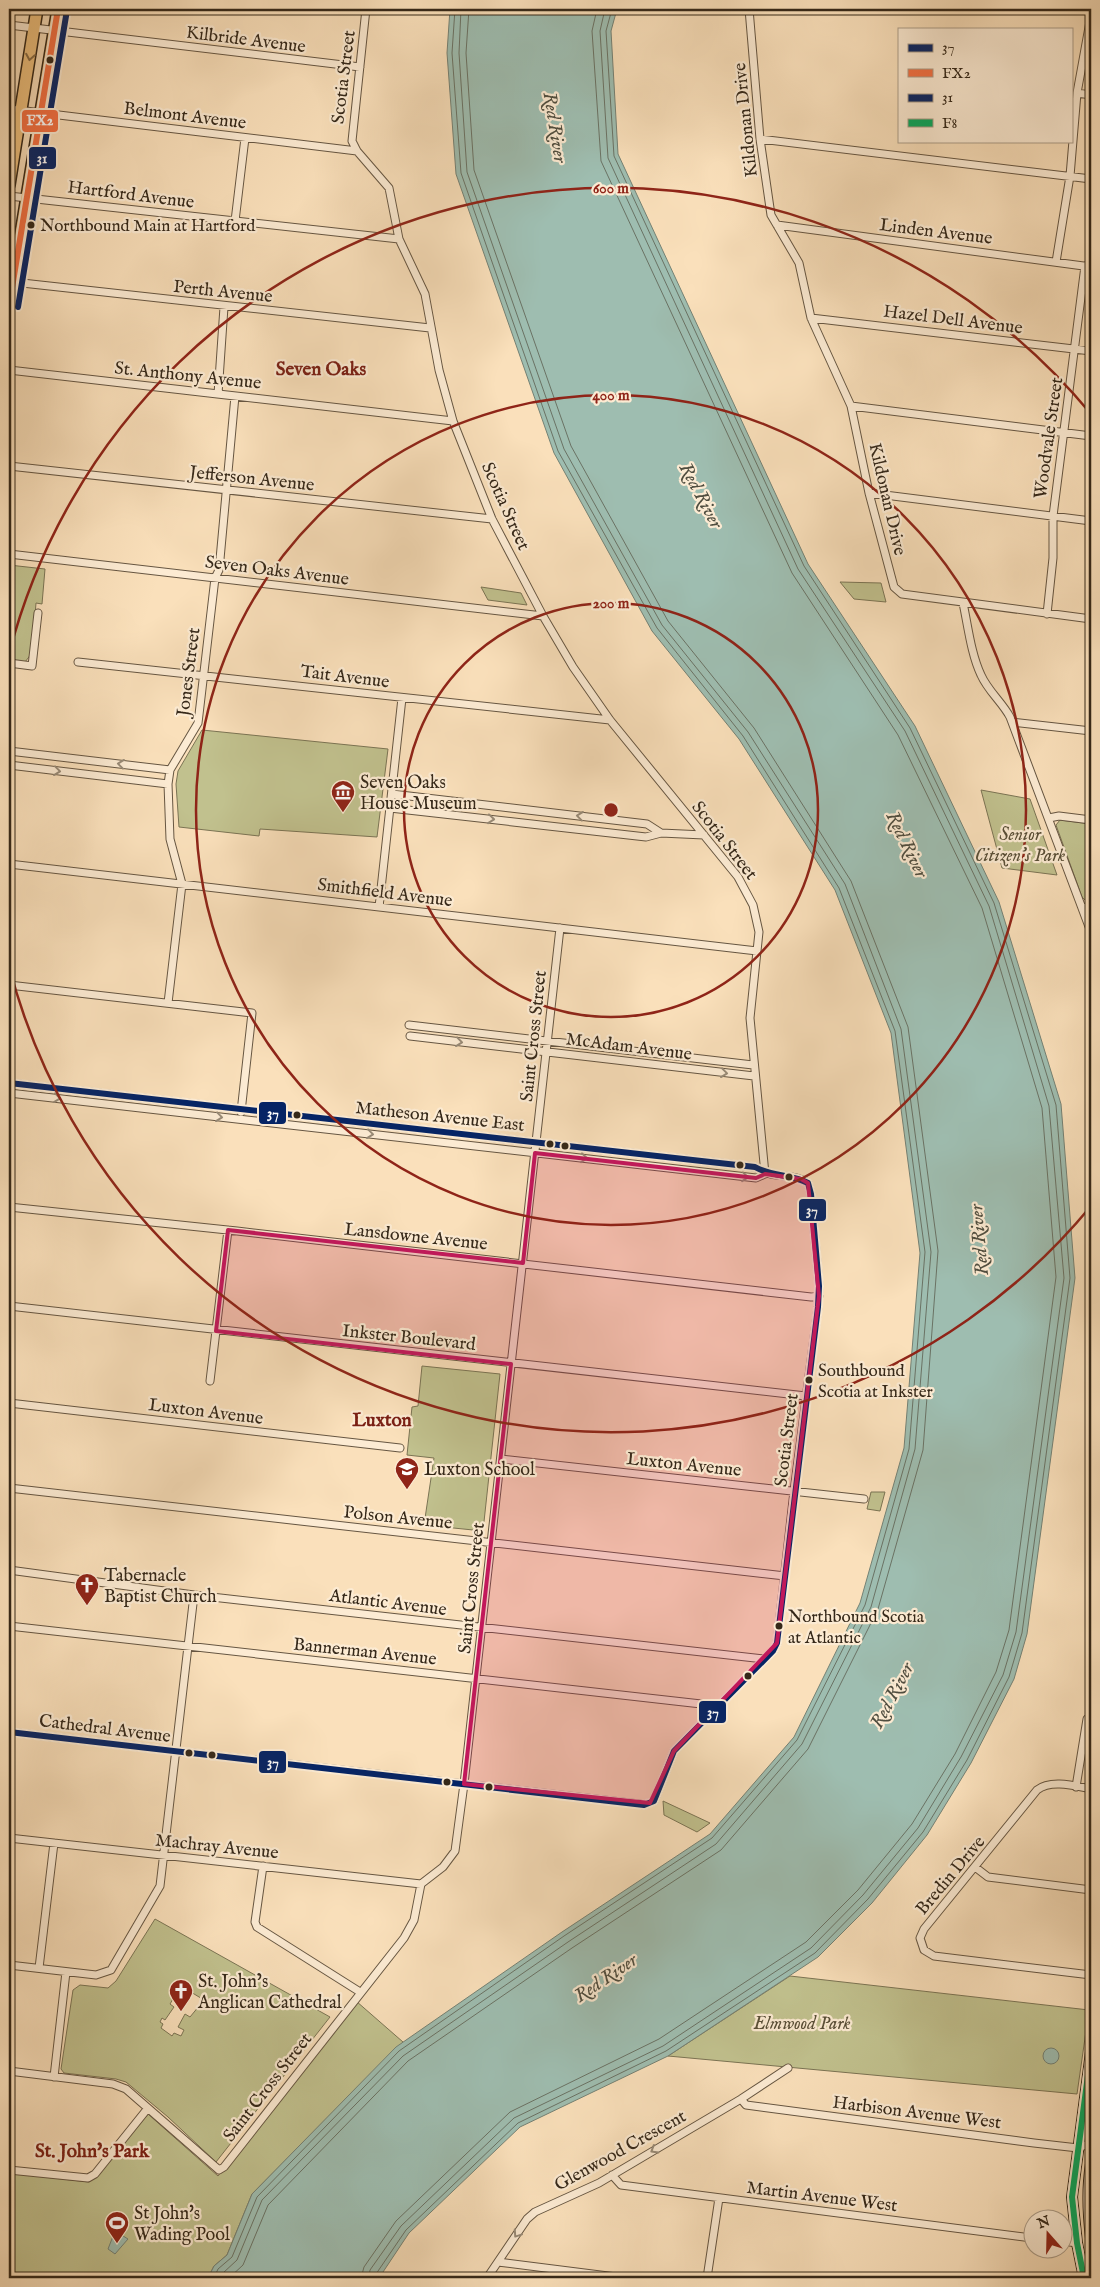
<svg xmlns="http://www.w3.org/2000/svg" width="1100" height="2287" font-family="'IM FELL English',serif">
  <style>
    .green { fill: #c1c18e; stroke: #7b7454; fill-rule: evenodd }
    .water { fill: #9ebdb0; stroke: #748174 }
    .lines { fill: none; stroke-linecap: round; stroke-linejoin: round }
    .shore { stroke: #6a7264; stroke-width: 1 }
    .minor-casing { stroke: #665642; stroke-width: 9 }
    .secondary-casing { stroke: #352819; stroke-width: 12 }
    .primary-casing { stroke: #352819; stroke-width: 14 }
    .minor { stroke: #fcebd3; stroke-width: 7 }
    .secondary { stroke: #fcebd3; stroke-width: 10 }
    .primary { stroke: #edc07e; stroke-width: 11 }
    .bus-1-casing { stroke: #fcebd3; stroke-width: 10 }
    .bus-2-casing { stroke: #fcebd3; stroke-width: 10 }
    .bus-3-casing { stroke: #fcebd3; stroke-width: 10 }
    .bus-4-casing { stroke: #fcebd3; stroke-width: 10 }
    .bus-1 { stroke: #052465; stroke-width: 6 }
    .bus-2 { stroke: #f37043; stroke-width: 6 }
    .bus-3 { stroke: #052465; stroke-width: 6 }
    .bus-4 { stroke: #03ab5e; stroke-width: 6 }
    .oneway { stroke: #886c46 }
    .oneway2 { stroke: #988a76 }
    .marked { fill: #c2185b; fill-opacity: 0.2; stroke: #c2185b; stroke-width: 4; stroke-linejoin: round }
    .ring { fill: none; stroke: #8f2418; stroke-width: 2.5 }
    .bus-dot { fill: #352819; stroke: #fcebd3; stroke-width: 2 }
    .labels { text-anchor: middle; stroke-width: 4.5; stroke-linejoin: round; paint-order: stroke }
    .bus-label { font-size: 17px; fill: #352819; stroke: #fcebd3; text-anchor: start }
    .street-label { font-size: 18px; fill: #352819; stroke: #fcebd3 }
    .poi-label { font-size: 18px; fill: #352819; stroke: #fcebd3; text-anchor: start }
    .park-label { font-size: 18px; font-style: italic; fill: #584e36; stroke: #fcebd3 }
    .water-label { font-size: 19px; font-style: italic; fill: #4f4d3f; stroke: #fcebd3 }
    .neighbourhood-label { font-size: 19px; font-weight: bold; fill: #7a1f14; stroke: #fcebd3 }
    .centre { fill: #8f2418; stroke: #fcebd3; stroke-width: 2.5 }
    .ring-label { font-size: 15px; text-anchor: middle; font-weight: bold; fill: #8f2418; stroke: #fcebd3; stroke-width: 4.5; stroke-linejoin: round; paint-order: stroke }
    .line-badge { stroke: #fcebd3; stroke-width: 2 }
    .badge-label { font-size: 14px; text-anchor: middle; font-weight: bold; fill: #fff }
  </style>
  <rect width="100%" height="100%" fill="#fae0bb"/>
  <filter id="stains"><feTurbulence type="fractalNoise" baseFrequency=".004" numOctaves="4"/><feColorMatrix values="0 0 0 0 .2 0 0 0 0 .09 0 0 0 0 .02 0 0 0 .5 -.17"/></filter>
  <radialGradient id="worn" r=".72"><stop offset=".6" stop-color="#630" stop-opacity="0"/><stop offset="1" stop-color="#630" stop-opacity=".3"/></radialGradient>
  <path class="green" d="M9 565 45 569 42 604 36 603 32 653 25 662 9 661Z
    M840 582 881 583 886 602 854 599Z
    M481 587 521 593 527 605 488 600Z
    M202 730 388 749 377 837 260 829 259 836 179 827 176 784 178 771Z
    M981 790 1030 799 1057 875 1002 868Z
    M1060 820 1091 824V902L1086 901 1082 897 1056 825Z
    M422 1366 500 1374 483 1531 424 1525 434 1458 407 1455 412 1407 418 1406Z
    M871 1492H885L880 1511 867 1509Z
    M663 1801 710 1823 697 1832 664 1815Z
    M155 1919 330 2017 216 2162 168 2117 126 2082 116 2079 64 2073 61 2069 73 1990 80 1985 108 1988 116 1981ZM181 1986 204 2000 190 2017 185 2014 178 2027 184 2030 181 2036 174 2033 172 2036 161 2028 163 2024 160 2022 162 2018 165 2020 174 2007 170 2004Z
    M790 1976 1089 2010 1077 2094 668 2056Z
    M356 2001 403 2042 252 2194 227 2255 214 2266 208 2278H9V2173L89 2182 148 2114 218 2176Z"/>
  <path class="water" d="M450 9H617L611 31 618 154 808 564 915 726 999 902 1061 1104 1075 1278 1027 1634 1014 1679 971 1763 927 1835 872 1903 818 1957 668 2056 520 2127 409 2233 379 2278H208L214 2266 227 2255 252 2194 396 2047 562 1932 710 1834 794 1737 860 1603 904 1448 920 1253 891 1033 835 890 739 739 652 631 554 453 456 174 447 53Z
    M1043 2056a8 8 0 1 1 16 0a8 8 0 1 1-16 0Z
    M115 2231 128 2239 115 2254 108 2249Z"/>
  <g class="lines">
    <path class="shore" d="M214 2278 218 2269 232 2257 257 2197 399 2051 564 1936 712 1838 797 1740 865 1605 909 1449 925 1252 895 1031 839 888 743 736 657 628 558 451 461 173 452 53 455 9
      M221 2278 223 2273 237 2260 262 2200 403 2056 568 1942 716 1844 802 1744 871 1607 915 1449 931 1252 901 1029 845 884 748 732 662 625 564 449 467 172 459 53 461 9
      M229 2278 243 2265 268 2205 408 2061 572 1948 721 1850 808 1749 878 1609 923 1450 938 1251 908 1027 851 881 754 728 668 621 571 446 474 170 466 53 469 9
      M361 2278 364 2267 396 2221 510 2112 659 2039 806 1942 858 1890 912 1824 955 1754 996 1672 1009 1630 1056 1277 1042 1108 982 908 898 735 792 573 601 161 592 31 597 9
      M369 2278 370 2270 401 2226 514 2118 663 2046 811 1948 863 1895 918 1828 961 1757 1003 1675 1016 1632 1064 1278 1049 1106 989 906 905 731 798 569 608 158 600 31 605 9
      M375 2278 376 2274 406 2230 518 2123 666 2051 815 1953 868 1899 923 1832 967 1760 1009 1677 1022 1633 1070 1278 1056 1105 994 903 910 728 804 566 614 156 606 31 612 9"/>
    <g class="minor-casing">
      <path id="minor" d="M366 9 352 141 357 151 389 188 399 239 425 294 439 370 453 421 492 519 543 616 573 667 610 720 738 877 753 905 759 932 750 1018 765 1174
        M749 9 760 139 771 215 799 263 811 318 851 406 869 493 894 587 902 594 1091 619
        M1076 9 1091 11
        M9 25 360 67
        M1077 93 1091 95
        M9 109 357 151
        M760 139 1091 179
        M9 196 399 239
        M235 221 245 138
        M777 225 1091 267
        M1056 262 1070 176 1077 93 1091 16
        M13 282 430 328
        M811 318 1091 351
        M9 370 453 421
        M218 394 224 307
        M851 406 1091 436
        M9 466 492 519
        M869 493 1091 521
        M9 554 543 616
        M963 603C968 626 971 654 981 675 988 691 1002 702 1010 717L1091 932
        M1047 614 1053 558V516L1085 266
        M78 662 610 720
        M9 663 32 666 38 613
        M1012 722 1091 731
        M9 751 170 770
        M9 765 168 784
        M392 794 647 824 661 833
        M390 808 646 837 661 833 704 835
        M1049 818 1059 816 1091 820
        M9 864 757 951
        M379 907 402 698
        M1083 908 1091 906
        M9 985 252 1013 241 1112
        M168 1003 182 884 170 839 168 784 170 770 198 723 215 578 219 570 235 396
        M409 1025 753 1065
        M410 1036 754 1076
        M9 1083 755 1167C773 1180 792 1172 808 1183L811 1194 819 1286 818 1307 794 1491 777 1643 773 1651 674 1751 654 1801 644 1805 639 1804 9 1732
        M9 1093 756 1178 765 1174
        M9 1207 237 1231 811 1297 819 1296
        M9 1306 806 1396
        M210 1381 228 1230
        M9 1403 400 1448
        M501 1459 864 1499
        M9 1488 785 1576
        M9 1570 194 1595 764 1659
        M9 1626 719 1706
        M1076 1787 1087 1719
        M1091 1789C1075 1786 1051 1779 1037 1790L924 1929 920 1938 924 1950 934 1956 1091 1975
        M9 1838 421 1884
        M263 1866 255 1922 257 1927 360 1992
        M975 1867 988 1877 1091 1890
        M9 1965 96 1975 111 1970 160 1886 194 1595
        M39 1968 54 1843
        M9 2071 113 2084 126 2089 219 2170 224 2167 404 1938 414 1920 421 1884 443 1867 455 1851 464 1784 560 928
        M54 2077 66 1972
        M741 2099 746 2105 1034 2143 1078 2148 1091 2143
        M9 2170 88 2178 95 2174 148 2108
        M612 2175 621 2185 1032 2238
        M1062 2241 1077 2243
        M498 2262 624 2278
        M487 2278 527 2219 535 2212 599 2183 741 2099 788 2068
        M707 2278 719 2198"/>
    </g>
    <g class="secondary-casing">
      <path id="secondary" d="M1091 2164C1087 2188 1088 2213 1091 2238
        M1084 2278 1077 2243 1072 2197 1091 2052"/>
    </g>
    <g class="primary-casing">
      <path id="primary" d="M9 185 37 9
        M9 306 58 9"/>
    </g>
    <use href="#minor" class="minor"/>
    <use href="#secondary" class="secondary"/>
    <use href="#primary" class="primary"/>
    <g class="bus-1-casing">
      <path id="bus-1" d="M9 1083 755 1167C772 1177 791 1174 808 1183L811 1194 819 1286 818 1307 777 1643 773 1651 674 1751 654 1801 644 1805 9 1732"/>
    </g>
    <g class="bus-2-casing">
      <path id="bus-2" d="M9 306 58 9"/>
    </g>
    <g class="bus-3-casing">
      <path id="bus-3" d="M18 307 67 10"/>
    </g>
    <g class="bus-4-casing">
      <path id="bus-4" d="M1084 2278 1077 2243 1072 2197 1091 2052"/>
    </g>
    <use href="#bus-1" class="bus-1"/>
    <use href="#bus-2" class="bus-2"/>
    <use href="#bus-3" class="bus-3"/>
    <use href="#bus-4" class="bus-4"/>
  </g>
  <defs><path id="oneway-chevron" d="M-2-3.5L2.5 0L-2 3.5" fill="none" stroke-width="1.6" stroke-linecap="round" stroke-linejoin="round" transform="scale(1.25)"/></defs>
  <use class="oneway" href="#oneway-chevron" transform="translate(30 57) rotate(100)"/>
  <g class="oneway2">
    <use href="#oneway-chevron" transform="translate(121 764) rotate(-173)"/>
    <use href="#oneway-chevron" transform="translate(57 771) rotate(7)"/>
    <use href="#oneway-chevron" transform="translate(580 816) rotate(-173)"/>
    <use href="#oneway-chevron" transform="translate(491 819) rotate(6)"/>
    <use href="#oneway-chevron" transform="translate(459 1042) rotate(7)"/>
    <use href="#oneway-chevron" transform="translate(724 1073) rotate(7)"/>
    <use href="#oneway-chevron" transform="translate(57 1098) rotate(7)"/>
    <use href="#oneway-chevron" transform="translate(219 1117) rotate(7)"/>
    <use href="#oneway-chevron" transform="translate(370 1134) rotate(7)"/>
    <use href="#oneway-chevron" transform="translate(584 1158) rotate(6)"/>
    <use href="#oneway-chevron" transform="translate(745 1177) rotate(6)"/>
    <use href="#oneway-chevron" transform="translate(654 2150) rotate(149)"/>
    <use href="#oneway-chevron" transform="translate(517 2234) rotate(124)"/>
  </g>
  <path class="marked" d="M535 1153 756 1178 765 1174 801 1179 808 1183 819 1296 777 1643 674 1751 650 1803 464 1784 511 1364 216 1331 228 1230 523 1263Z"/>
  <g class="ring">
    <circle cx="611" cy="810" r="207"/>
    <circle cx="611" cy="810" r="415"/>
    <path d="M1091 1206A622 622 0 0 1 9 966M9 654A622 622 0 0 1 1091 414"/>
  </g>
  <defs>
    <g id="museum-pin" transform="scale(1.25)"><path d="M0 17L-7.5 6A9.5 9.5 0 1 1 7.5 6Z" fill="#8f2418" stroke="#fcebd3"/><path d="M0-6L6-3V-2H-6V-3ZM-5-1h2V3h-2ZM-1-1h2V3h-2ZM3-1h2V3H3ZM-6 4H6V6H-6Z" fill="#fff"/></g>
    <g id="school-pin" transform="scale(1.25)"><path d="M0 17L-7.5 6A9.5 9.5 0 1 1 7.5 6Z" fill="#8f2418" stroke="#fcebd3"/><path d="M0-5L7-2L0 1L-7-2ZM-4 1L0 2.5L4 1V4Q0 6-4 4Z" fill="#fff"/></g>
    <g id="church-pin" transform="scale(1.25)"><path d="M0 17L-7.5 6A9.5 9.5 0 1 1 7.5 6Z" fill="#8f2418" stroke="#fcebd3"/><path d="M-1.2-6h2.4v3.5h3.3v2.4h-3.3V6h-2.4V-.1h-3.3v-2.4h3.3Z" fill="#fff"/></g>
    <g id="stadium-pin" transform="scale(1.25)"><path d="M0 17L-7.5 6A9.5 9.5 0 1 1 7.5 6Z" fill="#8f2418" stroke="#fcebd3"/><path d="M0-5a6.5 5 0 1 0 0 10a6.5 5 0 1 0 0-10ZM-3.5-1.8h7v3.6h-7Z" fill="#fff"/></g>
  </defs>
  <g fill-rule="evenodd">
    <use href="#museum-pin" x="343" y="792"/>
    <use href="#school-pin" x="407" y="1469"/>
    <use href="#church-pin" x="87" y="1585"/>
    <use href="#church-pin" x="181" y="1991"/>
    <use href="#stadium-pin" x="117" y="2223"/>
  </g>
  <g class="bus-dot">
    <circle cx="50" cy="60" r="4.5"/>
    <circle cx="31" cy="225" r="4.5"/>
    <circle cx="297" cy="1115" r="4.5"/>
    <circle cx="550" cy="1144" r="4.5"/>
    <circle cx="565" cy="1146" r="4.5"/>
    <circle cx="740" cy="1165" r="4.5"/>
    <circle cx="789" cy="1177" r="4.5"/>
    <circle cx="809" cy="1380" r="4.5"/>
    <circle cx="779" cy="1626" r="4.5"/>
    <circle cx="748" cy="1676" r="4.5"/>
    <circle cx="189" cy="1753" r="4.5"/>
    <circle cx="212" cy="1755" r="4.5"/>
    <circle cx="447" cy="1782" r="4.5"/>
    <circle cx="489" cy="1787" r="4.5"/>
  </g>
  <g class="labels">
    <g class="bus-label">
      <text x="40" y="231">Northbound Main at Hartford</text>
      <text x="818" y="1376">Southbound<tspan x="818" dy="21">Scotia at Inkster</tspan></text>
      <text x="788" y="1622">Northbound Scotia<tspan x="788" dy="21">at Atlantic</tspan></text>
    </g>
    <g class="street-label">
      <text transform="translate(246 39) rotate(7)" y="6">Kilbride Avenue</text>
      <text transform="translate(343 77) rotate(-83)" y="6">Scotia Street</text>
      <text transform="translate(185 115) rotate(7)" y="6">Belmont Avenue</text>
      <text transform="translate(745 120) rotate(-96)" y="6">Kildonan Drive</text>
      <text transform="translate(131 194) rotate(7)" y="6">Hartford Avenue</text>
      <text transform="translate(936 231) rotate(7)" y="6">Linden Avenue</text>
      <text transform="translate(223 291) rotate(6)" y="6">Perth Avenue</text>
      <text transform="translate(953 319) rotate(7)" y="6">Hazel Dell Avenue</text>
      <text transform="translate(188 375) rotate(6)" y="6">St. Anthony Avenue</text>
      <text transform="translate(1048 438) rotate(-82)" y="6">Woodvale Street</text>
      <text transform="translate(252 478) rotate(6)" y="6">Jefferson Avenue</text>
      <text transform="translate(888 499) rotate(77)" y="6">Kildonan Drive</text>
      <text transform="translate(506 506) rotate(66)" y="6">Scotia Street</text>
      <text transform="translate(277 570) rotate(7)" y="6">Seven Oaks Avenue</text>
      <text transform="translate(188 672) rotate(-83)" y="6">Jones Street</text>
      <text transform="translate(345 676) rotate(7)" y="6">Tait Avenue</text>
      <text transform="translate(725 840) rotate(52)" y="6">Scotia Street</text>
      <text transform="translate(385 892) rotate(7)" y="6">Smithfield Avenue</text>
      <text transform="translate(533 1036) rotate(-84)" y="6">Saint Cross Street</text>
      <text transform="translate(629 1046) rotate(7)" y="6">McAdam Avenue</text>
      <text transform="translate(440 1116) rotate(6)" y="6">Matheson Avenue East</text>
      <text transform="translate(416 1236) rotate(6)" y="6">Lansdowne Avenue</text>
      <text transform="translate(409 1337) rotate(6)" y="6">Inkster Boulevard</text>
      <text transform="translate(206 1411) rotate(7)" y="6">Luxton Avenue</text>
      <text transform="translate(786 1440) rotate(-83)" y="6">Scotia Street</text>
      <text transform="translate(684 1464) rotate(6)" y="6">Luxton Avenue</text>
      <text transform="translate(398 1517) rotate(6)" y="6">Polson Avenue</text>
      <text transform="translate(471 1588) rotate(-84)" y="6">Saint Cross Street</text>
      <text transform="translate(388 1602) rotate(7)" y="6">Atlantic Avenue</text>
      <text transform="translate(365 1651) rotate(6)" y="6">Bannerman Avenue</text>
      <text transform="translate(105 1728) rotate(7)" y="6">Cathedral Avenue</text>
      <text transform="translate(217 1846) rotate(6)" y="6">Machray Avenue</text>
      <text transform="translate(950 1875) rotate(-50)" y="6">Bredin Drive</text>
      <text transform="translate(267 2087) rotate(-52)" y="6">Saint Cross Street</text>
      <text transform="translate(917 2112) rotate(7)" y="6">Harbison Avenue West</text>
      <text transform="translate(620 2150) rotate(-29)" y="6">Glenwood Crescent</text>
      <text transform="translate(822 2196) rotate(7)" y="6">Martin Avenue West</text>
    </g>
    <g class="poi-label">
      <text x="360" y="788">Seven Oaks<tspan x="360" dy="21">House Museum</tspan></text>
      <text x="424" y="1475">Luxton School</text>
      <text x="104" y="1581">Tabernacle<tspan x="104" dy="21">Baptist Church</tspan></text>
      <text x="198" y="1987">St. John’s<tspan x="198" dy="21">Anglican Cathedral</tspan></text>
      <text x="134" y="2219">St John's<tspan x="134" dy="21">Wading Pool</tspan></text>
    </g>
    <g class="park-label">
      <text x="1020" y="840">Senior<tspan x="1020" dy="21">Citizen's Park</tspan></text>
      <text x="802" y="2029">Elmwood Park</text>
    </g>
    <g class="water-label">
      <text transform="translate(556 127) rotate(81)" y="7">Red River</text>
      <text transform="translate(702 495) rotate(62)" y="7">Red River</text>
      <text transform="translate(908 844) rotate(64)" y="7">Red River</text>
      <text transform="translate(978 1240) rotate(-95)" y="7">Red River</text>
      <text transform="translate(891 1695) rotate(-62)" y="7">Red River</text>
      <text transform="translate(605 1977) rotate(-34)" y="7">Red River</text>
    </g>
    <g class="neighbourhood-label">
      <text x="321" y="375">Seven Oaks</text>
      <text x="382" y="1426">Luxton</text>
      <text x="92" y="2157">St. John's Park</text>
    </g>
  </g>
  <circle cx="611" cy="810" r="8" class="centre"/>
  <g class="ring-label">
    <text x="611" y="193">600 m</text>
    <text x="611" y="400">400 m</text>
    <text x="611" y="608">200 m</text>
  </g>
  <g class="line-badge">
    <rect x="21" y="109" width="38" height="24" rx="5" fill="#f37043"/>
    <rect x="28" y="146" width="29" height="24" rx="5" fill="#052465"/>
    <rect x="258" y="1101" width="29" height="24" rx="5" fill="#052465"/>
    <rect x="798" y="1198" width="29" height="24" rx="5" fill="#052465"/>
    <rect x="698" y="1700" width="29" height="24" rx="5" fill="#052465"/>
    <rect x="258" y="1750" width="29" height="24" rx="5" fill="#052465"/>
  </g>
  <g class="badge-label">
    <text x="40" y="125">FX2</text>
    <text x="42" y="163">31</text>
    <text x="273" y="1118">37</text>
    <text x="812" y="1215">37</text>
    <text x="713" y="1717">37</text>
    <text x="273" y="1767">37</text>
  </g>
  <rect width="1100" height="2287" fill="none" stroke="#fae0bb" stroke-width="30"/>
  <rect x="10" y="10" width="1080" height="2267" fill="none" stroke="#352819" stroke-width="2.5"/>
  <rect x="15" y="15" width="1070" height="2257" fill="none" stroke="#352819"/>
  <rect x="898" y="28" width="175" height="115" fill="#fcebd3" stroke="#ac9d89"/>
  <rect x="908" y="44" width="25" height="8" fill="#052465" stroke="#ac9d89"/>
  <text x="942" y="52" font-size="15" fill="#352819">37</text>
  <rect x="908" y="69" width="25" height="8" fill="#f37043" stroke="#ac9d89"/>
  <text x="942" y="78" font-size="15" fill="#352819">FX2</text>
  <rect x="908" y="94" width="25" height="8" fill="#052465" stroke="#ac9d89"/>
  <text x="942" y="102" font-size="15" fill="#352819">31</text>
  <rect x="908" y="119" width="25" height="8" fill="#03ab5e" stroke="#ac9d89"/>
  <text x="942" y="128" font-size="15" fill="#352819">F8</text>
  <g transform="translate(1048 2234) rotate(340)"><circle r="24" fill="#fcebd3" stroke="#ac9d89"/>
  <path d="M0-4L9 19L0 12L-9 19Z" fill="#8f2418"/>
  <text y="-8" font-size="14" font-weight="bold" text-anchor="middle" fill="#352819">N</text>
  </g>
  <rect width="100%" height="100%" filter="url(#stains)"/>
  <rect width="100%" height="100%" fill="url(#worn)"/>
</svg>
